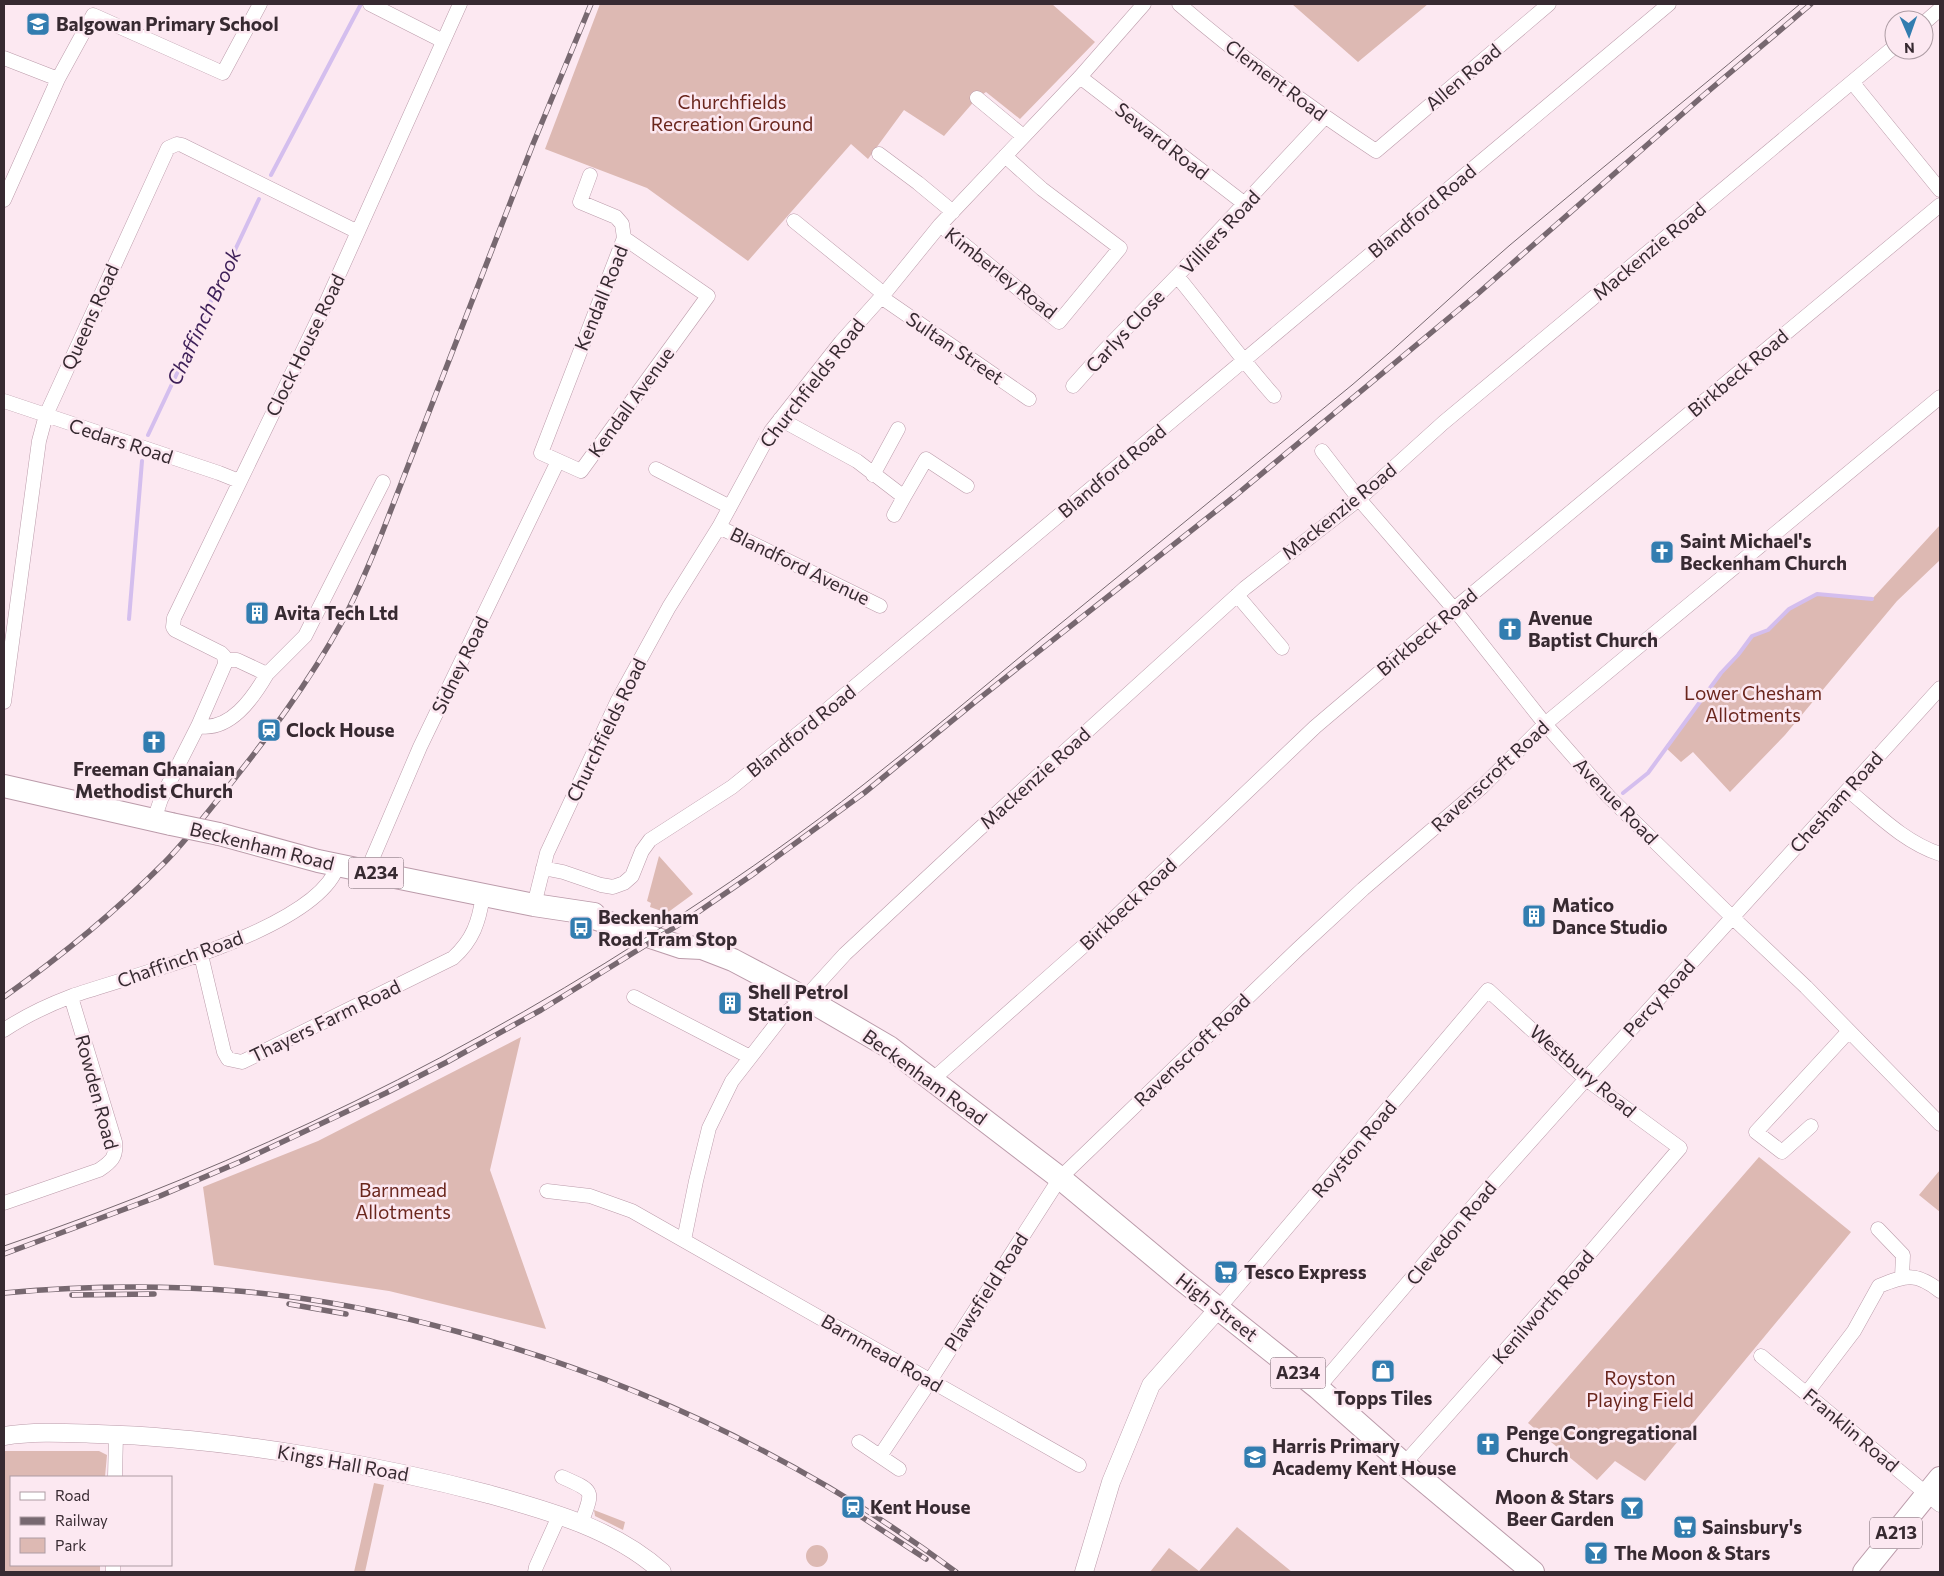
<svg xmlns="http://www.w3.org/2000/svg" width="1944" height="1576" font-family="Commissioner,sans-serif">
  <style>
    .green { fill: #ddb9b3 }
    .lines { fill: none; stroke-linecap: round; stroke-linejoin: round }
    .stream { stroke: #d4beee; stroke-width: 4 }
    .minor-casing { stroke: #bb9baa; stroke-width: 15 }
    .tertiary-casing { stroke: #bb9baa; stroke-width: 19 }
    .primary-casing { stroke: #bb9baa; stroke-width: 24 }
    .minor { stroke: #fff; stroke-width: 14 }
    .tertiary { stroke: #fff; stroke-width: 18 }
    .primary { stroke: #fff; stroke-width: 22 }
    .tram { stroke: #776870; stroke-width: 1 }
    .rail-casing { stroke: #776870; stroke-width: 5.5 }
    .rail { stroke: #fce8f1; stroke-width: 4; stroke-dasharray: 11; stroke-linecap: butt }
    .primary-bridge-casing { stroke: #bb9baa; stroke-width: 24; stroke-linecap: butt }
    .primary-bridge { stroke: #fff; stroke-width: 22 }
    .labels { text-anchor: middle; stroke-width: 5; stroke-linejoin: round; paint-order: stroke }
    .shield { fill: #fce8f1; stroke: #72636b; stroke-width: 1 }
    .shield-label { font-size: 18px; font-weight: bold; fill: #372a31 }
    .poi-label { font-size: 19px; font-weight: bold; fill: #372a31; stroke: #fce8f1; text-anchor: start }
    .street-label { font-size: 19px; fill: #372a31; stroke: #fce8f1 }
    .park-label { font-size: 19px; fill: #6a261d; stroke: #fce8f1 }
    .water-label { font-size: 20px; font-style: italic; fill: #3e2059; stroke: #fce8f1 }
  </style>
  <rect width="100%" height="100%" fill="#fce8f1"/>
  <path class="green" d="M600 4H1052L1095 42 1020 119 986 92 977 98 944 136 904 110 868 159 851 144 748 261 647 188 545 149Z
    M1292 4H1428L1358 62Z
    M1940 525V560L1897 601 1785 735 1730 792 1693 752 1681 762 1665 747 1721 673 1738 655 1752 636 1768 630 1789 609 1817 594 1872 599Z
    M659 856 693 894 667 913 650 907 651 903 647 901Z
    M521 1037 490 1170 546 1329 389 1291 214 1265 203 1187 318 1141Z
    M1759 1157 1851 1232 1645 1481 1615 1461 1597 1480 1528 1423Z
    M1940 1170V1212L1919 1195Z
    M4 1451H99L107 1455 105 1477H11V1565H100V1572H4Z
    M374 1483 384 1485 365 1572H354Z
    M594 1510 625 1522 623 1530 595 1516Z
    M1237 1527 1292 1572H1150L1169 1548 1199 1571Z
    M806 1556a11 11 0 1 1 22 0a11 11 0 1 1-22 0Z"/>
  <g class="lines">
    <path class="stream" d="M271 175 361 4
      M148 435 259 199
      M129 619 142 461
      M1623 793 1648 773 1721 673 1738 655 1752 636 1768 630 1789 609 1817 594 1872 599"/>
    <g class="minor-casing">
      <path id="minor" d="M370 4 443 41
        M1179 4C1241 58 1308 106 1376 151L1549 4
        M1924 23 1940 9
        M4 58 58 79
        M1080 77 1245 204
        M1852 82 1940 190
        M977 98 1023 136
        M879 154 918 183 953 212
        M590 175 580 202 616 217 622 224 624 238
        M4 200 58 79 93 15 223 73 260 4
        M794 221 884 294
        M940 225 1059 322 1120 248 1042 189 1005 156
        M624 238 708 296 581 471 541 453Z
        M881 297 1029 399
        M1073 386 1105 350 1177 276
        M1274 396C1240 358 1210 316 1177 276L1325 117
        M4 401 219 473 239 481
        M780 419 857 461 904 497 926 459 967 486
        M1322 451 1359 499 1454 609 1545 724 1609 797 1732 917 1806 987 1940 1124
        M656 469 730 507
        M873 475 898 429
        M894 515 904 497
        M719 527 880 606
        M1237 595 1282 648
        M267 674 305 636 383 482
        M4 702 39 441 46 415 168 148 177 144 182 145 358 232
        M198 726C230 732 253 698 267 674L237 660H225
        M1848 790C1877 814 1904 842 1940 854
        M154 820 161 799 198 726 225 664 224 656 221 653 175 630 173 627 174 618 326 303 460 4
        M543 868 563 872 601 885 613 887 624 883 632 876 642 851 650 840 732 787 810 724 1669 4
        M367 871 420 747 558 461
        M534 905 547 853 618 700 669 607 719 527 771 431 841 342 884 294 940 225 1080 77 1144 4
        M201 955 224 1052 228 1059 242 1062 453 958C473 940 479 922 483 895
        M634 997 750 1057
        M4 1030C25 1016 48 1005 72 996 132 975 318 930 338 865
        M932 1080 1106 926 1315 727 1454 609 1940 205
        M1811 1126 1782 1152 1756 1132 1848 1032
        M547 1191 590 1196 632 1211 1079 1465
        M4 1203 99 1170C111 1162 117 1157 115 1142L71 997
        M1878 1229 1903 1255 1902 1277
        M684 1240 696 1181 709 1128 732 1081 784 1014 805 998 845 954 977 831 1245 588 1359 499 1443 423 1894 47
        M1219 1308 1488 990 1586 1079 1680 1148 1548 1302 1404 1464
        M1761 1356 1940 1505
        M1318 1388 1486 1191 1586 1079 1940 688
        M1806 1394 1854 1331 1879 1286C1906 1275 1916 1272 1940 1291
        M859 1442 899 1469
        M880 1456 924 1390 1060 1178 1298 949 1363 889 1482 787 1545 724 1940 397
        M115 1477 116 1435
        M562 1477C596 1492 593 1490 581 1524
        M113 1572V1565
        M535 1572 536 1567 559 1516"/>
    </g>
    <g class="tertiary-casing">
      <path id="tertiary" d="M4 1436C35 1431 67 1433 98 1434 171 1436 243 1445 315 1457 374 1467 431 1479 488 1494 549 1511 615 1529 662 1572
        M1084 1572 1111 1482 1151 1385 1219 1308"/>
    </g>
    <g class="primary-casing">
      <path id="primary" d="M4 786 171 824
        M219 834 318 861 400 878 534 905 594 914
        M579 913 681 947 702 948 733 960 805 998 889 1047 1060 1178 1180 1278 1318 1388 1404 1464 1533 1572
        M1864 1572 1940 1478"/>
    </g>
    <use href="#minor" class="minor"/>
    <use href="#tertiary" class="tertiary"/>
    <use href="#primary" class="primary"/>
    <path class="tram" d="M4 1246C243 1165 474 1052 685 912 746 872 806 830 863 785 922 739 980 690 1038 642 1143 556 1247 471 1352 385 1406 340 1456 291 1510 245 1606 164 1705 85 1800 4"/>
    <g class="rail-casing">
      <path id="rail" d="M4 997C60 957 115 912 164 863 184 843 202 819 220 797 265 741 309 683 343 620 358 592 370 562 382 533L533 144 591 4
        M4 1254 160 1196 242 1161 386 1093 447 1062 541 1010 688 919 752 875 864 793 976 701 1235 496 1474 297 1705 94 1811 4
        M4 1293C82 1286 160 1285 238 1291 312 1297 387 1312 459 1332 638 1381 807 1461 956 1572
        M72 1295 154 1294
        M289 1304 346 1314
        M848 1508 926 1559"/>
    </g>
    <use href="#rail" class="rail"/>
    <g class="primary-bridge-casing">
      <path id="primary-bridge" d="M171 824 219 834"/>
    </g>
    <use href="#primary-bridge" class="primary-bridge"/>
  </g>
  <defs>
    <g id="school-square" transform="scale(1.25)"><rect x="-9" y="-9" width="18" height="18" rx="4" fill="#327db0" stroke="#fce8f1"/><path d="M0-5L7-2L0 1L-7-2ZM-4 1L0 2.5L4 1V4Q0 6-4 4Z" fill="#fff"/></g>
    <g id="church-square" transform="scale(1.25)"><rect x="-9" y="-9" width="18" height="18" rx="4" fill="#327db0" stroke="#fce8f1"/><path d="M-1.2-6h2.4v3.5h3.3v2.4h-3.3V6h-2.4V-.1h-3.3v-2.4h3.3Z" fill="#fff"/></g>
    <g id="building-square" transform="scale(1.25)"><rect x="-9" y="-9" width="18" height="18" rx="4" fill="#327db0" stroke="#fce8f1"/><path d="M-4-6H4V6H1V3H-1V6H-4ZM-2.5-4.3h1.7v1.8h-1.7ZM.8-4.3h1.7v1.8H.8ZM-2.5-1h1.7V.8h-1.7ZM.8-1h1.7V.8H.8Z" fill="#fff"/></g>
    <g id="station-square" transform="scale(1.25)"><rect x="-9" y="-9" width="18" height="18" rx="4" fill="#327db0" stroke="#fce8f1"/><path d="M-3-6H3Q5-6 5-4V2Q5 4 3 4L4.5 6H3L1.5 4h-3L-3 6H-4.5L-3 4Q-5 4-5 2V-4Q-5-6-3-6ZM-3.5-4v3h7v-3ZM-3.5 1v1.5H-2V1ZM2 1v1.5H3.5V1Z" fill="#fff"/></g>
    <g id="bus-square" transform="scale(1.25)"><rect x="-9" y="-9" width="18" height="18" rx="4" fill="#327db0" stroke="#fce8f1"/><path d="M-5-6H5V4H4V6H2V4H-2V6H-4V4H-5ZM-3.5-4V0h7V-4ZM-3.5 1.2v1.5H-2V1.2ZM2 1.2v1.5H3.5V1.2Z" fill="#fff"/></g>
    <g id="supermarket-square" transform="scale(1.25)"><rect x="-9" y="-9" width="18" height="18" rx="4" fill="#327db0" stroke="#fce8f1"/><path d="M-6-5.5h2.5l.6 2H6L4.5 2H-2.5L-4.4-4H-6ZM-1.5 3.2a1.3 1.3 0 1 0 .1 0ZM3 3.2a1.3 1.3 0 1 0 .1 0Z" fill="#fff"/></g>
    <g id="shop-square" transform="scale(1.25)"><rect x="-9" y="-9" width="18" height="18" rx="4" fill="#327db0" stroke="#fce8f1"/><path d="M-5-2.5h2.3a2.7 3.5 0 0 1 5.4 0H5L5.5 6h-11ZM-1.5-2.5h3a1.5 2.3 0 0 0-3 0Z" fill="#fff"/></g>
    <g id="bar-square" transform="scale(1.25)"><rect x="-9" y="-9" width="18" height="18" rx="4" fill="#327db0" stroke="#fce8f1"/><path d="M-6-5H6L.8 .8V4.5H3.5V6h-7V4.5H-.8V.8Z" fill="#fff"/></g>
  </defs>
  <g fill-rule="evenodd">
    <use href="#school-square" x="38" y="24"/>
    <use href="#church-square" x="1662" y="552"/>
    <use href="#building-square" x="257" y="613"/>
    <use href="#church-square" x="1510" y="629"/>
    <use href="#station-square" x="269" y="730"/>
    <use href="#church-square" x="154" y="742"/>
    <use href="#building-square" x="1534" y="916"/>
    <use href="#bus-square" x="581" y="928"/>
    <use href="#building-square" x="730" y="1003"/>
    <use href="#supermarket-square" x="1226" y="1272"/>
    <use href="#shop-square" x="1383" y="1371"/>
    <use href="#church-square" x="1488" y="1444"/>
    <use href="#school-square" x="1255" y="1457"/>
    <use href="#station-square" x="853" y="1507"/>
    <use href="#bar-square" x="1632" y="1508"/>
    <use href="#supermarket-square" x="1685" y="1527"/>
    <use href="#bar-square" x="1596" y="1553"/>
  </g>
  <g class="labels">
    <g class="shield">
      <rect x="348.5" y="857.5" width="55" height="31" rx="4"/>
      <rect x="1270.5" y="1357.5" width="55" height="31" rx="4"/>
      <rect x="1870" y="1517.5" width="52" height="31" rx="4"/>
    </g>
    <g class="shield-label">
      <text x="376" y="879">A234</text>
      <text x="1298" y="1379">A234</text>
      <text x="1896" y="1539">A213</text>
    </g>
    <g class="poi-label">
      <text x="56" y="31">Balgowan Primary School</text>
      <text x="1680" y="548">Saint Michael's<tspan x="1680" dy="22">Beckenham Church</tspan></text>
      <text x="274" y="620">Avita Tech Ltd</text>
      <text x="1528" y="625">Avenue<tspan x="1528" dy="22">Baptist Church</tspan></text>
      <text x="286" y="737">Clock House</text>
      <text x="154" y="776" text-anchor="middle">Freeman Ghanaian<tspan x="154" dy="22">Methodist Church</tspan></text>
      <text x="1552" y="912">Matico<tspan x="1552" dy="22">Dance Studio</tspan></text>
      <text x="598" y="924">Beckenham<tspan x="598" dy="22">Road Tram Stop</tspan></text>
      <text x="748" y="999">Shell Petrol<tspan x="748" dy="22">Station</tspan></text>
      <text x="1244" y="1279">Tesco Express</text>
      <text x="1383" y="1405" text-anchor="middle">Topps Tiles</text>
      <text x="1506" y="1440">Penge Congregational<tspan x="1506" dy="22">Church</tspan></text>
      <text x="1272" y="1453">Harris Primary<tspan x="1272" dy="22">Academy Kent House</tspan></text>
      <text x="1614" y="1504" text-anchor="end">Moon &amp; Stars<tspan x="1614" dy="22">Beer Garden</tspan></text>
      <text x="870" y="1514">Kent House</text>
      <text x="1702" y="1534">Sainsbury's</text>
      <text x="1614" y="1560">The Moon &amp; Stars</text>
    </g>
    <g class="street-label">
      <text transform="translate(1463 77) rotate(-40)" y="7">Allen Road</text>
      <text transform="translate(1276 80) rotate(37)" y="7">Clement Road</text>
      <text transform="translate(1162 141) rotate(38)" y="7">Seward Road</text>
      <text transform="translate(1422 211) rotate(-40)" y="7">Blandford Road</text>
      <text transform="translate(1220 232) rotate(-47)" y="7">Villiers Road</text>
      <text transform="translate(1649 251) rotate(-40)" y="7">Mackenzie Road</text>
      <text transform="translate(1001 273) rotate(38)" y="7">Kimberley Road</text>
      <text transform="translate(601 298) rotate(-68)" y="7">Kendall Road</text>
      <text transform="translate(90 317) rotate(-66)" y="7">Queens Road</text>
      <text transform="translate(1125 331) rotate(-47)" y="7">Carlys Close</text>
      <text transform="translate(305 345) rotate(-64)" y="7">Clock House Road</text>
      <text transform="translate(955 348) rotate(34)" y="7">Sultan Street</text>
      <text transform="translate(1738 373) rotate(-40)" y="7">Birkbeck Road</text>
      <text transform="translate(812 383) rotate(-52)" y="7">Churchfields Road</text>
      <text transform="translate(631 402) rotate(-54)" y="7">Kendall Avenue</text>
      <text transform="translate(121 441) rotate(18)" y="7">Cedars Road</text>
      <text transform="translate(1112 471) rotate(-40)" y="7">Blandford Road</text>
      <text transform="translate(1339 511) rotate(-39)" y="7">Mackenzie Road</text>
      <text transform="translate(800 566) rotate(26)" y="7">Blandford Avenue</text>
      <text transform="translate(1427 632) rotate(-40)" y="7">Birkbeck Road</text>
      <text transform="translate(460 665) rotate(-64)" y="7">Sidney Road</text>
      <text transform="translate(606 730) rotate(-64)" y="7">Churchfields Road</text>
      <text transform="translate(801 731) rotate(-39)" y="7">Blandford Road</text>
      <text transform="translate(1490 776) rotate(-43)" y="7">Ravenscroft Road</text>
      <text transform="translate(1035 778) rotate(-42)" y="7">Mackenzie Road</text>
      <text transform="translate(1616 801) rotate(46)" y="7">Avenue Road</text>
      <text transform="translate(1836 802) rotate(-48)" y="7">Chesham Road</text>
      <text transform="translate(262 846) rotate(14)" y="7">Beckenham Road</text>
      <text transform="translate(1128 904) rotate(-43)" y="7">Birkbeck Road</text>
      <text transform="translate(180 959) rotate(-20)" y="7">Chaffinch Road</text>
      <text transform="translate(1659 998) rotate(-48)" y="7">Percy Road</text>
      <text transform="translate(325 1021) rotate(-26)" y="7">Thayers Farm Road</text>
      <text transform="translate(1192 1050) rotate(-44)" y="7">Ravenscroft Road</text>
      <text transform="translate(1583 1071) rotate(40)" y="7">Westbury Road</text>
      <text transform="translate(925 1077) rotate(36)" y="7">Beckenham Road</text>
      <text transform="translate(97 1092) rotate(75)" y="7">Rowden Road</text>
      <text transform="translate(1354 1149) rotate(-50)" y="7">Royston Road</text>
      <text transform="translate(1451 1233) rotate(-50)" y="7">Clevedon Road</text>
      <text transform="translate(986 1292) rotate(-57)" y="7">Plawsfield Road</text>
      <text transform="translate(1217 1307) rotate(38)" y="7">High Street</text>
      <text transform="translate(1543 1307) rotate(-49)" y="7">Kenilworth Road</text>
      <text transform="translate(882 1353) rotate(30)" y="7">Barnmead Road</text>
      <text transform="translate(1851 1430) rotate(40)" y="7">Franklin Road</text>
      <text transform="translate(343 1463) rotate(10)" y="7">Kings Hall Road</text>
    </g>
    <g class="park-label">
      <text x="732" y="109">Churchfields<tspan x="732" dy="22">Recreation Ground</tspan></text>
      <text x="1753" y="700">Lower Chesham<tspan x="1753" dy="22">Allotments</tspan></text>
      <text x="403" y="1197">Barnmead<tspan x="403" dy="22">Allotments</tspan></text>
      <text x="1640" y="1385">Royston<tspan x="1640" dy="22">Playing Field</tspan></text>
    </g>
    <g class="water-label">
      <text transform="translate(204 317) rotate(-65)" y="7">Chaffinch Brook</text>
    </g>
  </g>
  <rect width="1944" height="1576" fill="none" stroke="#372a31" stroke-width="10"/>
  <rect x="10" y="1476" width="162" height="90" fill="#fce8f1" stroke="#ad9ca4"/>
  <rect x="20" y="1492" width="25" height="8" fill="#ffffff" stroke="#ad9ca4"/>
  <text x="55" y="1501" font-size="15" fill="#372a31">Road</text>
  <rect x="20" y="1517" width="25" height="8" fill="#776870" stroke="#ad9ca4"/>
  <text x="55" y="1526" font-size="15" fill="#372a31">Railway</text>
  <rect x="20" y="1538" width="25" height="15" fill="#ddb9b3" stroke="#ad9ca4"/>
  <text x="55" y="1551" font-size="15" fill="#372a31">Park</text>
  <g transform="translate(1909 35) rotate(178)"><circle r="24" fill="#fce8f1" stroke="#ad9ca4"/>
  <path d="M0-4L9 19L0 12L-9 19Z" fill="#327db0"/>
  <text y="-8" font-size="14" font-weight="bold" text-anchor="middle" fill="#372a31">N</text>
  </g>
</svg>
